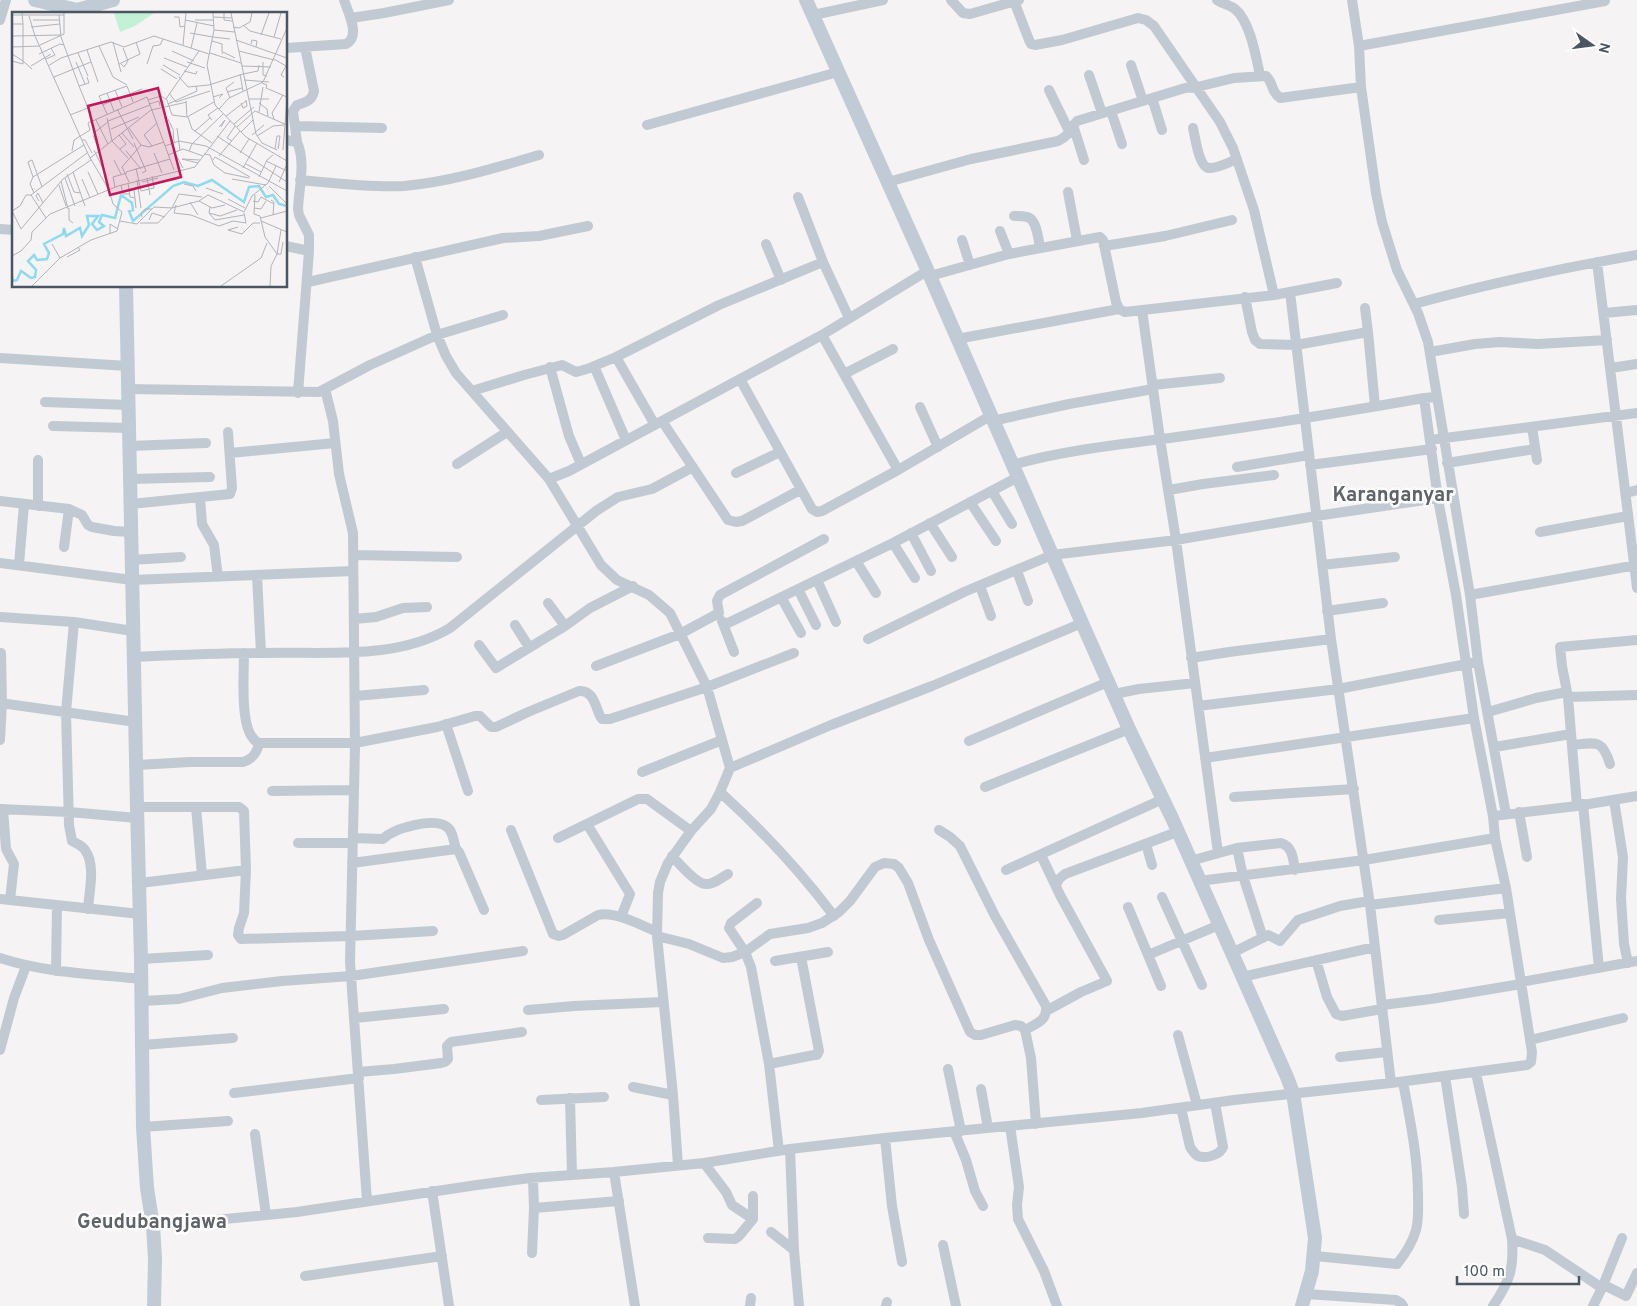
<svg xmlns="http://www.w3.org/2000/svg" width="1637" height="1306" font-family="Overpass,sans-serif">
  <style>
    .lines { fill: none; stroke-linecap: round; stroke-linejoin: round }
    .street { stroke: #c1cad2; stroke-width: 10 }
    .secondary { stroke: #c1cbd6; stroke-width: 14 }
    .labels { text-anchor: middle; stroke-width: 5; stroke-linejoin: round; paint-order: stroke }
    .quarter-label { font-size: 20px; font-weight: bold; fill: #5f6368; stroke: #fff }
    .inset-river { fill: none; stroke: #90daee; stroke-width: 2.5 }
    .inset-road { fill: none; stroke: #b1b4b9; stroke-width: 1 }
    .view { fill: #c2185b; fill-opacity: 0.15; stroke: #c2185b; stroke-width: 2.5 }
    .inset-edge { fill: none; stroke: #4a5661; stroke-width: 2.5 }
  </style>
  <rect width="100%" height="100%" fill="#f5f3f3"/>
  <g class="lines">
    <path class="street" d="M951 0 963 13 970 14 1019 0
      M1217 0C1223 4 1230 5 1235 9 1250 21 1256 57 1260 75
      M1352 0 1359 46 1361 87 1376 193 1382 222 1397 270 1418 313 1428 342 1470 595 1478 662 1506 814
      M1014 1 1029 40 1031 44 1035 45 1062 40 1138 18 1146 20 1154 26 1220 122 1233 148 1254 210 1274 295
      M813 15 883 0
      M351 18 384 13 449 0
      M0 20 6 0
      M1359 46 1605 1
      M286 48 346 44C361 37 348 12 344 0
      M1131 65 1143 101
      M1089 75 1102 113
      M1049 90 1070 133
      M1152 98 1162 130
      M1111 111 1122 144
      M647 125 838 72
      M1073 125 1084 160
      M295 126 382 128
      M1193 128C1195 137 1199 167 1209 168 1217 169 1229 162 1237 159
      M286 140 297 142C306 162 299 187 298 209L299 215 309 235V251L298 393
      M297 142 293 111 297 105C306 102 312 101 314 91L305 47
      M300 180C333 183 372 188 404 186 450 182 495 168 539 155
      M888 182 971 159 1058 141C1070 135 1069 130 1077 121L1185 88 1197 87 1234 78 1266 76C1274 83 1270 91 1280 98L1361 87
      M1068 192 1077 240
      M798 197 823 262 849 318
      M1014 216C1018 216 1023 216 1027 217 1037 219 1038 239 1040 247
      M0 229 14 230
      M1000 231 1009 254
      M962 240 970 265
      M766 244 781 280
      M286 246 309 251
      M1104 246 1165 236 1232 220
      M415 257 437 335 503 315
      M1597 262 1637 588
      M930 276 1009 254 1100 237 1103 240 1116 302 1119 309 1125 312 1274 295 1337 283
      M308 282 503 238 539 236 588 226
      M1290 292 1331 639 1370 905 1391 1083
      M1245 297 1252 332 1255 340 1260 344 1296 345 1368 332 1365 308
      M1414 304C1487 284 1562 268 1637 255
      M1142 310 1160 439 1176 540 1218 853
      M1604 313 1637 310
      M1368 332 1375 406
      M822 335 898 470
      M957 339 1119 309
      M1430 352 1475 344 1500 342 1538 344 1607 340
      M616 357 719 305 823 262
      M0 358 128 366
      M594 366 626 440
      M550 367 569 436 581 464
      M1611 368 1637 364
      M844 374 893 349
      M740 379 812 509 817 512 822 511 898 470 990 416
      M1153 385 1220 378
      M129 389 319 392 370 365 437 335 446 356 456 373 549 479 601 565 617 580 649 595 670 613 707 687 730 768
      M325 389 333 421 339 474 353 533 355 747 350 962 367 1201
      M472 391 524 375 562 365 576 372 587 369 616 357 655 425
      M1424 398 1438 499 1456 595 1474 718 1493 816
      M45 402 129 405
      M920 407 938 447
      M662 421 728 520 736 522 742 521 800 490
      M992 421 1069 404 1153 389
      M53 426 129 428
      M1532 427 1537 460
      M1437 439 1637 413
      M130 446 206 443
      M230 453 335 443
      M1447 463 1535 449
      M457 464 507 432
      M1012 465C1068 449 1127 444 1184 436 1265 425 1344 412 1424 398L1437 397
      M1310 465 1432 449
      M1237 467 1309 455
      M736 473 780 452
      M130 479 210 477
      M549 479 569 471 822 335 927 271
      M1169 490 1203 484 1274 475
      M992 491 1012 524
      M1626 493 1637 490
      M200 497 202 524 214 545 218 577
      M0 501 69 509 82 515 88 525 92 527 114 531 131 532
      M970 502 996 541
      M131 504 230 494 232 488 228 432
      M38 506V460
      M930 523 952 557
      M1540 532 1628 516
      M911 533 931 571
      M893 543 915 578
      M64 547 69 509
      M354 555 457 557
      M131 560 181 557
      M856 561 876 593
      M0 563 132 580 353 571
      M19 565 24 504
      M1322 565 1395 557
      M1017 571 1028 601
      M257 576 261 653
      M817 580 836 622
      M980 586 991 616
      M798 589 816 625
      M1470 595 1637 565
      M781 597 801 633
      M548 603 565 626
      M1327 611 1383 603
      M0 617 74 622 133 631
      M354 619 376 617 403 608 427 607
      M722 621 734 652
      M74 622 66 712 69 825 72 841C77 844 82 845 85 850 96 865 89 892 88 909
      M515 625 529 647
      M724 625 893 543 1018 477
      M868 639 964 592 1052 555 1176 540 1316 516 1452 496
      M479 645 496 668 565 626 590 608 633 586
      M244 653C244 673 240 724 253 738 254 740 257 742 259 743H355L437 727 475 716H480L491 727H496L528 712 579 691C593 690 595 705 600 716L602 719H610L707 687 794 653
      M135 657C176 655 218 653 260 653 322 651 395 661 450 628L596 511 618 497 652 489 693 467
      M1191 658 1229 652 1331 639
      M596 666 680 634 719 613 717 601 720 595 824 539
      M1114 694 1139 689 1195 683
      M355 696 424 690
      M1568 697 1637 695
      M0 703 136 722
      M1198 706 1338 689 1472 663
      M1488 712 1536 698 1567 692
      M446 724 468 791
      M0 740 2 703 1 653
      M969 741 1108 682
      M1572 745C1595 743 1602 738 1610 764
      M1495 747 1571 734
      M1205 758 1474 718
      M137 765 190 762H243C253 759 257 753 259 743
      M642 772 722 740
      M985 787 1129 729
      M272 791 354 790
      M720 792C762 830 800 871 834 916
      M1234 797 1354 789
      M1614 800 1623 857 1621 899 1624 944 1628 963
      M1583 804 1599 968
      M1577 806 1568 697 1562 666 1560 647 1637 640
      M137 807H239L244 811 246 870
      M196 807 202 875
      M0 809 69 812 137 818
      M3 809 6 849 14 864 10 900
      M1519 812 1527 857
      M587 824 630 894 621 917
      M511 830 553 934 559 936 563 935 598 915C615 911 641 925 657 932
      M939 830 950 837 960 846 995 916 1046 1006C1048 1021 1035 1024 1025 1030
      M353 838 383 839C394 828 434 817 447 827 453 831 454 843 456 849
      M558 838 638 799H647L691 831
      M298 843H353
      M1146 844 1152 865
      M1041 855 1060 895 1107 981 1081 992 1046 1011
      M672 856C679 863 696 884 706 884 713 885 722 877 728 874
      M1190 861 1237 848
      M352 863 456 849 459 852 484 910
      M1006 870 1163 799
      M1199 881 1364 860 1495 838
      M140 883 246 870 244 913 239 928 238 935 241 939 351 936 433 931
      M1056 885 1059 879 1065 874 1177 832
      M1162 897 1202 985
      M0 899 140 914
      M757 903 731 923 729 928 745 952 751 967 769 1064 779 1151
      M1370 905 1506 888
      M1128 907 1161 986
      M1439 920 1510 913
      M657 936 689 944 723 958 732 957 745 952 770 934 808 928 822 923 839 912 850 901 875 867 884 863 894 864 899 868 908 883 929 940 970 1032 975 1035H981L1015 1025 1021 1026 1025 1030 1031 1058 1036 1124
      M1263 938 1243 876 1237 848 1281 843C1293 847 1293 859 1295 870
      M1232 953 1268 935 1280 941 1298 920 1340 906 1369 901
      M1148 955 1219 925
      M0 958C46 973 94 974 141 979
      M141 959 208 955
      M1316 960 1327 997 1336 1014 1342 1016 1382 1009
      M775 961 828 952
      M56 971 57 906
      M1242 977 1375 947
      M1521 982 1637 961
      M142 1001 179 999 222 988 282 981 351 976 523 951
      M1382 1005 1431 999 1521 984
      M528 1010 574 1006 663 1002
      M355 1018 444 1009
      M1178 1035 1197 1105
      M1530 1040 1623 1018
      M142 1045 233 1038
      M0 1050 14 998 26 966
      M1340 1057 1387 1052
      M769 1064 814 1055H817L819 1051 801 957
      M948 1069 961 1131
      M358 1072 394 1069 441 1063 445 1062 448 1059 447 1046 451 1042 522 1032
      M1476 1073 1512 1239C1514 1269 1510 1281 1493 1306
      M1445 1076 1462 1187 1464 1214
      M633 1087 673 1095
      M981 1089 988 1128
      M234 1093 359 1078
      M570 1098 572 1175
      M541 1100 604 1097
      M1181 1108 1190 1147C1193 1151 1194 1154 1198 1156 1206 1159 1220 1155 1223 1147L1215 1103
      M1010 1126 1019 1187 1017 1205 1018 1219 1044 1271 1057 1306
      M143 1127 228 1121
      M954 1131 966 1160 975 1191 983 1206
      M255 1134 266 1215
      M885 1138 892 1206 902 1262
      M790 1149 794 1250 799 1306
      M704 1163 726 1192 732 1205 753 1219
      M678 1165 673 1095 657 936 658 893 660 882 668 863 691 831 711 809 720 792 730 768 831 725 932 686 1082 623
      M614 1172 635 1306
      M432 1191 449 1306
      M534 1208 619 1201
      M153 1226 297 1212 477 1185 530 1178 614 1172 704 1163 790 1149 885 1138 1142 1113 1234 1100 1391 1083 1527 1065 1531 1062 1532 1052 1506 888 1495 838 1493 816 1577 806 1637 796
      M771 1232 794 1250
      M708 1238 735 1239 739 1236 753 1219V1196
      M1512 1239 1545 1250 1602 1288
      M943 1245 956 1306
      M532 1253 534 1208 533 1178
      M1315 1256 1397 1264C1406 1253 1412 1244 1416 1230 1419 1219 1418 1208 1418 1196 1418 1157 1410 1120 1403 1082
      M305 1276 442 1256
      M1604 1285 1626 1296 1637 1273
      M1306 1294 1396 1300 1401 1303 1403 1306
      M750 1306 751 1298
      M886 1306 887 1302
      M1593 1306 1602 1288 1622 1238"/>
    <path class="secondary" d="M35 0 77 10 113 0
      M806 0 930 276 1082 623 1129 729 1172 818 1287 1077 1293 1093 1315 1238 1312 1271 1302 1306
      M126 286 137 807 141 959 143 1127 147 1188 153 1226 155 1258 154 1306"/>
  </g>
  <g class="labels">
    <g class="quarter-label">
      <text x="1393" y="501">Karanganyar</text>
      <text x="152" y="1228">Geudubangjawa</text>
    </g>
  </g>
  <g transform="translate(12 12)">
    <rect width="275" height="275" fill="#f5f3f3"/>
    <path d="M102 1H142L123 14 108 20Z" fill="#c3f1d5"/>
    <path class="inset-river" d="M0 264 1 269 5 268 9 259 19 266 23 265 24 258 16 249 22 243 25 248 35 247 37 241 32 232 51 222 52 216 54 224 68 216 70 224 77 213 75 204H86L80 212 85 218 92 214 87 210 90 203 103 206 109 183 120 191 121 198 117 199 121 209 161 174 172 170 186 174 200 168 232 190 237 175 247 174 254 185 261 183 267 192 275 194"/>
    <path class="inset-road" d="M201 1 202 18 195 53 203 93 234 125 275 149M212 1V8L220 9M219 1 244 122 250 131 265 138M0 3H52M47 3 49 25 67 74 77 71 75 65M17 4 23 24 77 144 97 178 101 192 110 200 105 219 79 228 48 246 20 274M162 5H167L168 15 173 14M202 5 220 6M21 8H48M173 8 202 14M183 8H202M0 12H11L10 1M11 12V49L20 57M231 13 238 19 269 27M19 15 48 12M221 15 227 16 238 10 240 1M202 18 223 20M178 21 201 25M249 23 257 1M0 24 49 23M201 25 218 27M262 25 269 1M224 28 275 46M200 29 210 32V40M101 30 109 60M239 32 240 28 245 29 244 35M28 33 52 22V1M171 33 174 1M87 34 101 65 115 73M0 35 28 34M179 36 185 11M75 38 86 70M160 39 182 49M227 39 262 48M66 41 76 64M198 41 229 51M0 42 11 49V52L0 49M27 42 48 32 52 33M210 42 211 40 223 46M152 46 175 55M34 47 43 43 39 36M262 47 274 54 269 63 272 65M64 50 73 72M175 50 193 56M251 50V63L255 64M107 52 128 42 124 30M109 52 112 55 116 49 111 36M135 52 141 34 148 33 151 27M151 53 168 63M19 54 39 42M36 54 49 46 99 30 112 35 142 24 197 42M230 54 259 55M149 57 165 67M172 59 184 62 185 59M228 62 231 79M231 62 246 59 247 53M42 65 79 50M167 65 176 75 197 73M232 68 257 70M250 71 255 73 254 76 275 85M197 73 231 62M103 78 110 95M215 80 230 76M95 81 102 99M157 81 164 90 198 79M201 85 211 82 207 86M218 86 214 76 222 70M154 87 187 39M237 87H257M136 88 149 84 155 88 160 103 175 105 202 90M174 89 175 105M229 91 231 96 235 94 234 88M247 91 255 97 256 104M137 92 147 89 148 94M156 92 185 79 184 74M90 93 130 77M105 97 121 127M207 97 217 86 251 70 275 16M247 100 251 75M95 102 87 84 115 74 121 90M58 103 76 96 67 74M214 104 234 89M176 105 180 117 200 131M95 106 100 129M156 107 161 117 162 130M262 107 260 101 271 83M84 108 96 132M200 108 196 103 206 96M96 109 138 93M222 112 242 95M207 115 213 108 209 115M225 115 243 99 275 113M117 116 129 133 137 135 152 130M165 116 168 139M99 117 127 105M183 119 198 106M229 120 241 108M110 121 122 135M81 123 87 138M107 123 114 132 108 137M240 123 252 113M205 124 275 170M245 124 261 114 272 113M70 128H73L80 141M84 128 83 120 96 110M100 129 116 146M220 129 215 126 223 114M122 131 134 159 130 161M140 134 132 123 145 111M153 134 167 129 194 134 275 179M263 137 265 124H268L266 137M82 138 94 163M271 138 275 87M60 139 62 128 78 118 76 111 135 85 162 158M114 139 129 157M142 141 150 161M163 141 171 156M228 141 237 127M192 142 198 143 202 153 213 161 237 166M156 143 171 137 177 139M191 144 177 139 180 132 211 102M207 144 228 119M78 146 139 98 175 90M20 148 30 175M20 148 16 150 21 165M102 148 109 162M201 148 203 145 238 165M254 149 275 159M186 151 170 147 188 148M234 152 249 160M124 156 129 179 142 176 140 164M231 156 245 131M61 160 73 194M76 160 86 182M114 160 158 147M55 162 62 180 69 181M247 165 255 148 261 143M53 166 63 194M135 166 138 183M70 167 78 186M220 167 254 173M125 168 129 196M49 169 56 197M117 170 110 155 129 133M130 170 146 166M267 170 275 152M116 171 118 185 123 186M172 172 181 174 184 179M47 173 54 194M109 173 111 182H118M257 174 275 192M103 175 101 165 115 161M194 176 211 182M122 178 124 196M22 181 18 172 21 165 72 133M243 183 242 202 248 204 253 225 265 242M216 187 233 196M259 188 262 190 261 203M27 189 24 184 26 181 31 191M187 189 200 196 213 193M241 189 246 190 249 185 262 192M178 190 186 203M164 193 162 201 179 203M198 195 197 201 208 204 225 198M57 196V208L61 211M160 196 167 182 190 185M242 196 249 197 254 189M0 199 9 217 51 167 79 148M0 199 8 194 14 183H19M197 201 203 208 232 203M179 203 207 214 221 209 234 211 232 201M130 205 129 202 133 197H140M34 206 19 183 75 141M249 206 275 199M137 208 140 201 153 205M108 209 125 212 142 195 160 196 187 189 196 183 232 200 240 184 256 171 264 154M249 209 275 220M128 211H146L160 196M226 215 216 218 230 222 241 211H248M98 222V212L106 217M40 232 48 246M265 242H269L271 230M0 244 9 239 19 228 20 220 38 202 106 174 183 155 218 109M55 245 68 238 66 235M209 274 249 246 255 231M258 274 259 254 265 242 269 218"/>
    <path class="view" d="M146 76 169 165 98 183 76 94Z"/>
    <rect width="275" height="275" class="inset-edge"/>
  </g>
  <g transform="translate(1592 45) rotate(104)" stroke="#ffffff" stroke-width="4" paint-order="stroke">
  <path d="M0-4L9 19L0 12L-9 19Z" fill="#4a5661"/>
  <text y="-8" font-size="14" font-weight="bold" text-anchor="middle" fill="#4a5661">N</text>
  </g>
  <path d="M1457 1276v8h122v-8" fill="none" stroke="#4a5661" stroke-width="2.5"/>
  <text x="1464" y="1276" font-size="15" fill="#4a5661" stroke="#ffffff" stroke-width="4" paint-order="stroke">100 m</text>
</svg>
